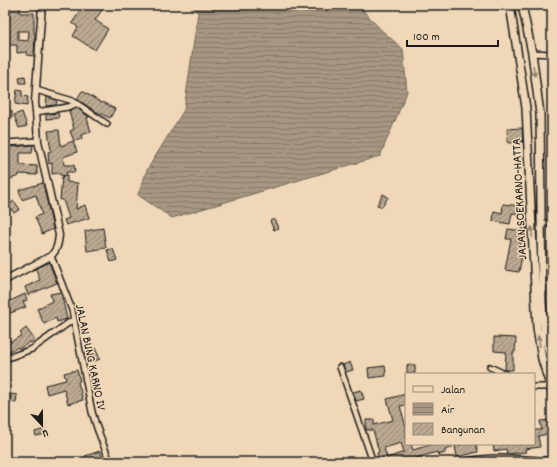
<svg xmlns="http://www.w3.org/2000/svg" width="557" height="467" font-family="Dekko,sans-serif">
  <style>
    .water { fill: url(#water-rules); stroke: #6f6659 }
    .building { fill: url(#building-hatch); stroke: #1c1c1c; fill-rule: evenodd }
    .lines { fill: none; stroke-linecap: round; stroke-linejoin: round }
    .minor-casing { stroke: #1c1c1c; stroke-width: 8 }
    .tertiary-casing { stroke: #1c1c1c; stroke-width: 9 }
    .secondary-casing { stroke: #1c1c1c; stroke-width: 10 }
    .minor { stroke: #efd7b7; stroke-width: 5 }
    .tertiary { stroke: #efd7b7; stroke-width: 6 }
    .secondary { stroke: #efd7b7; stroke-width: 7 }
    .oneway { fill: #908371 }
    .labels { text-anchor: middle; stroke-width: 3; stroke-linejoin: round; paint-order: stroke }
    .street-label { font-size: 13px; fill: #1c1c1c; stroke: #efd7b7 }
  </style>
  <defs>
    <pattern id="water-rules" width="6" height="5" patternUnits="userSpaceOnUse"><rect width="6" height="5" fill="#a79782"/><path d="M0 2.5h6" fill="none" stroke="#877a6a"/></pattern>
    <pattern id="building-hatch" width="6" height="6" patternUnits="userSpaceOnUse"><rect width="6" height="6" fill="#bba991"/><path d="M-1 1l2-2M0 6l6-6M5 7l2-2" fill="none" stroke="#978976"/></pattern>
  </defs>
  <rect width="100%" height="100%" fill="#efd7b7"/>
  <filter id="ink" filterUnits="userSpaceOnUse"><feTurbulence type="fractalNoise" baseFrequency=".025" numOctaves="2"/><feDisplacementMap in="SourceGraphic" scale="8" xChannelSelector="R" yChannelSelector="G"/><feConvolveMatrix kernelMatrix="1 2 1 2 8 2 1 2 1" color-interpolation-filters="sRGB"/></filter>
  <g filter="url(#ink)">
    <path class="water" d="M192 5H362V9L380 29 403 49 407 92 380 156 172 218 138 195 147 170 184 110 198 13Z"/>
    <path class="building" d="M72 5H94L102 10 95 20 108 29 95 50 73 36 78 27 72 23 81 10Z
      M20 6V13H34V33L35 34 34 56 26 55 27 52 17 53V45H9V31H5V22H9V7ZM18 31H29L28 41 18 40Z
      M5 71H11L9 90H5Z
      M25 76 26 83H20L19 77Z
      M17 90 22 91V96L28 97 27 106 15 104Z
      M82 91 102 103 103 102 115 109 110 118 93 110 77 99Z
      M47 97 57 100 56 105 46 106Z
      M77 108 89 117 87 118 91 132 81 135 82 139 74 141 70 131 74 129 69 111Z
      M12 111V118L5 119V112Z
      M22 112 27 126 19 128 14 115Z
      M58 113 59 118 46 119V114Z
      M522 128 523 142 508 143 507 129Z
      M59 130 61 146 73 141 77 152 63 157 64 165H74L75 172H66L67 176 60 175 59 173 52 174V163L49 164 48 152 51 151 48 131Z
      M33 145 32 153H20V165L37 166V175L19 174V176L10 179 6 166 9 147Z
      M67 176V182L78 183 76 209 85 205 89 218 66 225 64 220 69 218 63 200H60L62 177Z
      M43 183 53 229 42 234 35 217 42 214 36 195 22 200 19 190Z
      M383 194 388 197 382 207 377 205Z
      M14 201 20 209 14 213 8 205Z
      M503 204 522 206 521 214 512 213 510 224 493 221 494 211 502 213Z
      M274 219 278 228 274 230 270 221Z
      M523 223H527V230H522Z
      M103 228 106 248 87 251 85 231Z
      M508 229 523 231 520 249 523 250 519 272 505 270 511 239H506Z
      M113 249 117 260 111 262 107 250Z
      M49 262 57 283 28 295 25 287 40 280 36 269Z
      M5 290 10 301 25 294 27 300 23 302 26 307 5 315Z
      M61 292 67 319 57 322 56 318 44 324 37 309 52 301 50 294Z
      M26 328 35 340 31 343 30 342 19 349 18 347 10 352V351L7 352 5 348V343L10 340 11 342 22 335 20 333Z
      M494 337 516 338 515 352H513V370H505L506 352 494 351Z
      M95 348 100 359 89 363 85 352Z
      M350 362 353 370 346 372 343 365Z
      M407 365H415V373H407Z
      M385 366 386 376 369 378 368 368Z
      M77 370 80 381 78 382 83 400 68 404 64 389 47 394 45 385 66 380 64 373Z
      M361 390 364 399 356 401 353 392Z
      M11 394 17 395 16 403 10 402Z
      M406 394V405L400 406 406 427V444H411L413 450 433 444H451L452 448 445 450V453L438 455 437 452 416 458 417 462H378L379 461 377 453 379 452 373 430H366V420H374V425L393 420 387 399ZM401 443 404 452 387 458 384 448Z
      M550 420 552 433 538 436 540 447 525 449 526 452 507 454 506 449 494 451 493 444H534V430H542L540 421Z
      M45 429 46 434 36 436 35 432Z
      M464 444H476L478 452 457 457 455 446Z
      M100 451 103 459 94 462H87L85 456Z"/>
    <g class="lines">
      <g class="minor-casing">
        <path id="minor" d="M532 53 552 54
          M36 90 73 101 107 124
          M36 112 68 107 76 104
          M5 143 38 141
          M542 223H552
          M51 256 72 310 92 412 97 428 110 462
          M5 359 32 349 74 319
          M340 367 373 462
          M490 367 505 374
          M534 387H551
          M463 462C493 455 522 459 552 461"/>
      </g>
      <g class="tertiary-casing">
        <path id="tertiary" d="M5 280 51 256C57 250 58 244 59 235L38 141 36 112 35 102 42 5"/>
      </g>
      <g class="secondary-casing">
        <path id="secondary" d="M510 5 526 108 537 328 542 359 552 392
          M522 5 532 53 540 114 542 301 545 337 552 364"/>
      </g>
      <use href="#minor" class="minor"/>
      <use href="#tertiary" class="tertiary"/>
      <use href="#secondary" class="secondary"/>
    </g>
    <defs><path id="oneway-solid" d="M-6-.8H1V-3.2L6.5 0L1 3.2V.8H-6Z"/></defs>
    <g class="oneway">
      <use href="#oneway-solid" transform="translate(534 71) rotate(81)"/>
      <use href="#oneway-solid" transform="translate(532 232) rotate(-93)"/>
      <use href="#oneway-solid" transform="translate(539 341) rotate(-99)"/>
    </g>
  </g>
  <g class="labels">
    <g class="street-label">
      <text transform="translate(518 199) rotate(-93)" y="5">JALAN SOEKARNO-HATTA</text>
      <text transform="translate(92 357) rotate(78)" y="5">JALAN BUNG KARNO IV</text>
    </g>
  </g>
  <rect width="557" height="467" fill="none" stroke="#efd7b7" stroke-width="20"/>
  <rect x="10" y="10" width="537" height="447" fill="none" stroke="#1c1c1c" stroke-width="1.5" filter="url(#ink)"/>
  <rect x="405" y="373" width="130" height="72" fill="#efd7b7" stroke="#9b8c79"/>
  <rect x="413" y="386" width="20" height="6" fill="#efd7b7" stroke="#9b8c79"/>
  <text x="441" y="393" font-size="12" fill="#1c1c1c">Jalan</text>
  <rect x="413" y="403" width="20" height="12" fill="url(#water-rules)" stroke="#9b8c79"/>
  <text x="441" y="413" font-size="12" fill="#1c1c1c">Air</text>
  <rect x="413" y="423" width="20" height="12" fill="url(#building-hatch)" stroke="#9b8c79"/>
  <text x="441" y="433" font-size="12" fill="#1c1c1c">Bangunan</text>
  <g transform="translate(42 425) rotate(158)" stroke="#efd7b7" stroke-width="3" paint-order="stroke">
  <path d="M0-3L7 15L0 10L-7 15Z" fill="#1c1c1c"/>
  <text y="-6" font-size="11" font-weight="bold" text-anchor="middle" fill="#1c1c1c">U</text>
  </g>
  <path d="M407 40v6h91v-6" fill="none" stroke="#1c1c1c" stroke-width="2"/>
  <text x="413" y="40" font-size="12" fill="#1c1c1c" stroke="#efd7b7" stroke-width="3" paint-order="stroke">100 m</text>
</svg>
